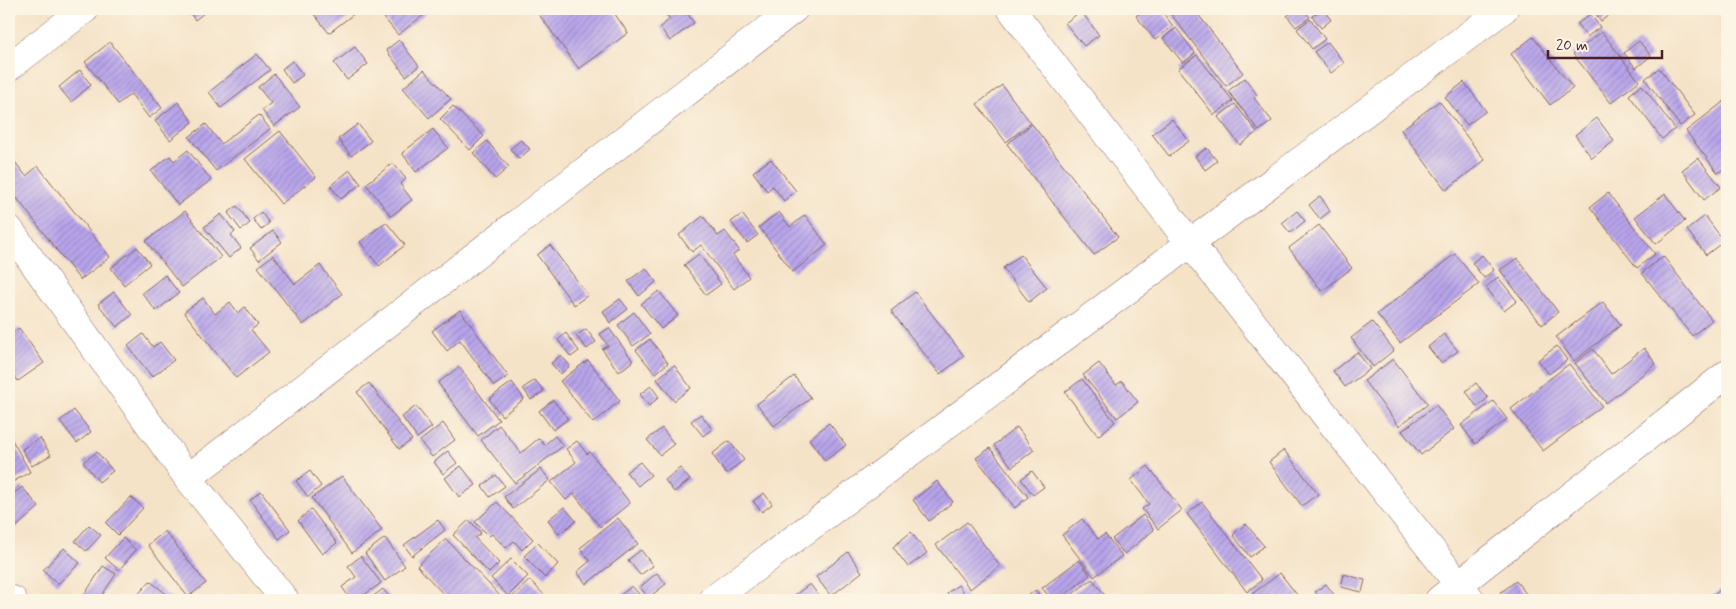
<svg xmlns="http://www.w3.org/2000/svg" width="1736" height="609" font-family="Mynerve,sans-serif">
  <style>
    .building { fill: url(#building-hatch) }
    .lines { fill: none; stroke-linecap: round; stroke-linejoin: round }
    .minor-casing { stroke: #866462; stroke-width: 29 }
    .minor { stroke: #fff; stroke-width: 28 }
  </style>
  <defs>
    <pattern id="building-hatch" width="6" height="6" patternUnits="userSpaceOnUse" patternTransform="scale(1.25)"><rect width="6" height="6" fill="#b8a5ec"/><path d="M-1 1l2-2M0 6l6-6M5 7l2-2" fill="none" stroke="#9886bf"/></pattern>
  </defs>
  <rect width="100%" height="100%" fill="#fcf5e5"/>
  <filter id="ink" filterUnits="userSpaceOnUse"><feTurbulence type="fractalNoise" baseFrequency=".02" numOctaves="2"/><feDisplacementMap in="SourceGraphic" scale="10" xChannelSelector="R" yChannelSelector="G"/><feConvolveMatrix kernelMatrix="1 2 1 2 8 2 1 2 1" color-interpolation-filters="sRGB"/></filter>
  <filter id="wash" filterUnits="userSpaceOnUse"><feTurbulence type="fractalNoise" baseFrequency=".0096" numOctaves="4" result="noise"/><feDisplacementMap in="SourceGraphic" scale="20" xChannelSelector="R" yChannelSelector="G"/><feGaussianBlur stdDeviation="1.12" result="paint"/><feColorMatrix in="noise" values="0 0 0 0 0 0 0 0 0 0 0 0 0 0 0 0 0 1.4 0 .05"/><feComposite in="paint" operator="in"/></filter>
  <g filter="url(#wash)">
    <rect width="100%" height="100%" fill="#f5e3c8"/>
    <g id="blocks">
      <path class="building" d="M187 9H209L195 20Z
        M310 9H360L329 33Z
        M373 9H388L379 16Z
        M396 9H431L398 35 384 18Z
        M535 9H614L612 10 628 33 579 69Z
        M671 9H684L694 23 670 41 660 27 670 19 665 13Z
        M1145 9H1160L1173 26 1155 40 1136 16Z
        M1167 9H1194L1243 73 1226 86Z
        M1296 9H1303L1310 17 1296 27 1287 16Z
        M1323 9 1331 20 1321 28 1312 16Z
        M1592 9H1615L1616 10 1601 21Z
        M1081 11 1099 35 1084 46 1065 23Z
        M1590 14 1600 27 1587 37 1577 24Z
        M1310 19 1325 39 1312 49 1297 29Z
        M1176 28 1195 53 1183 63 1163 38Z
        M1602 32 1639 81 1611 103 1573 54Z
        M1533 37 1573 88 1550 105 1511 54Z
        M399 40 419 66 406 76 386 50Z
        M1639 41 1651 56 1636 68 1624 53Z
        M110 42 162 108 149 118 131 94 118 104 85 62Z
        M1328 42 1344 63 1331 73 1314 52Z
        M355 47 368 64 347 80 334 63Z
        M257 54 270 70 221 108 209 92Z
        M1197 55 1233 101 1214 115 1178 69Z
        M292 61 303 75 292 83 282 69Z
        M1659 68 1695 115 1680 126 1645 79Z
        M80 70 91 85 71 102 59 87Z
        M424 70 451 99 429 118 403 88Z
        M274 74 300 107 274 126 262 110 271 103 258 87Z
        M1245 78 1257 95 1254 98 1272 121 1259 131 1228 91Z
        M1464 82 1486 111 1467 125 1445 97Z
        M1002 85 1031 123 1006 142 977 104Z
        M1642 85 1675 129 1662 139 1629 95Z
        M1727 99V166L1718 173 1686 131Z
        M1439 101 1485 160 1446 190 1401 130Z
        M178 102 193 122 170 140 155 121Z
        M1235 104 1257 132 1240 145 1218 117Z
        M453 106 484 136 470 150 440 119Z
        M259 115 270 129 216 171 189 137 206 124 221 144Z
        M1597 118 1614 141 1592 158 1575 135Z
        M1172 119 1189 141 1169 156 1152 134Z
        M358 124 371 141 351 156 338 139Z
        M1032 124 1118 237 1094 255 1007 144Z
        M433 129 448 148 416 172 402 153Z
        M280 131 316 177 281 204 245 159Z
        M521 140 530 149 519 159 510 149Z
        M487 141 509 167 495 179 473 153Z
        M1207 148 1217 161 1205 170 1195 156Z
        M188 150 211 180 178 205 151 171 170 156 174 161Z
        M1698 158 1721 187 1704 200 1682 170Z
        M771 159 796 191 784 201 773 186 767 191 753 172Z
        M15 162 26 176 38 166 110 257 80 280 9 188V166Z
        M393 163 406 179 400 184 412 200 391 216 366 184Z
        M350 170 361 184 341 199 330 186Z
        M1608 193 1655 254 1637 268 1590 207Z
        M1665 194 1685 221 1656 244 1635 217Z
        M1320 196 1330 211 1320 219 1309 205Z
        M237 206 250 223 241 230 228 213Z
        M185 211 221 257 182 287 146 241Z
        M1297 211 1305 221 1290 233 1282 223Z
        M261 212 269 223 261 230 253 219Z
        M779 212 790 227 805 215 827 245 793 272 759 227Z
        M221 214 235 232 231 235 241 248 229 258 204 227Z
        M742 214 758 235 747 243 731 222Z
        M703 216 718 236 725 231 739 250 733 255 749 277 734 289 701 245 692 252 679 235Z
        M1705 216 1724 241 1706 255 1687 230Z
        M386 222 405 245 379 266 360 242Z
        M1319 225 1352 268 1322 291 1289 248Z
        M273 231 282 242 259 260 250 248Z
        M550 245 588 295 574 305 537 255Z
        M137 247 150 264 124 285 111 268Z
        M699 254 721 284 706 295 684 265Z
        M1455 254 1479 284 1400 343 1377 314Z
        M273 255 295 284 320 265 342 294 303 325 258 267Z
        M1021 255 1047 288 1029 302 1003 268Z
        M1482 255 1494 270 1484 278 1472 263Z
        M1663 256 1712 320 1692 336 1642 273Z
        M1517 258 1558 312 1542 325 1500 270Z
        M646 268 656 282 639 296 628 281Z
        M165 275 179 293 156 311 142 293Z
        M1498 277 1517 301 1504 311 1486 287Z
        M659 291 678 316 661 329 641 304Z
        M114 292 132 315 117 327 98 304Z
        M915 292 964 356 940 374 891 311Z
        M203 298 215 314 230 302 238 313 245 307 258 325 251 330 269 352 236 378 184 312Z
        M620 299 628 309 610 323 603 311Z
        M1603 302 1621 325 1574 361 1556 337Z
        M460 310 508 376 494 386 460 340 447 351 432 331Z
        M634 312 650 334 633 346 618 325Z
        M1372 322 1394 350 1373 367 1351 338Z
        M19 328 44 363 18 381 9 368V335Z
        M609 328 633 361 619 372 602 349 608 346 600 334Z
        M586 329 596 342 587 349 576 336Z
        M566 333 579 351 571 357 558 340Z
        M143 334 153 347 160 342 174 360 152 377 128 346Z
        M1444 334 1458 351 1441 363 1428 347Z
        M650 339 668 363 655 374 636 350Z
        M1557 346 1567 360 1549 374 1538 360Z
        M1644 348 1656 364 1606 403 1575 363 1593 349 1611 374Z
        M1357 352 1370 369 1345 387 1333 371Z
        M561 355 570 366 560 374 551 363Z
        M1393 359 1428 404 1399 426 1364 381Z
        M588 360 620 401 593 423 560 381Z
        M1099 363 1116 385 1122 381 1138 402 1117 418 1083 375Z
        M1569 364 1602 406 1543 451 1511 409Z
        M674 365 691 388 674 401 657 379Z
        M459 367 499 420 478 436 438 383Z
        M794 376 811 398 774 426 757 404Z
        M1082 379 1115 422 1098 436 1065 392Z
        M535 380 544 391 531 400 523 388Z
        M512 382 524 399 502 416 489 399Z
        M369 383 412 440 399 449 357 392Z
        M1476 383 1488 398 1477 407 1466 391Z
        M651 386 659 397 649 406 640 394Z
        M553 400 568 419 553 430 539 411Z
        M1493 401 1507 419 1475 444 1461 425Z
        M1436 405 1454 429 1421 455 1402 431Z
        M416 406 432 427 417 438 402 417Z
        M74 410 91 432 77 443 60 421Z
        M701 414 712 429 703 436 691 421Z
        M443 423 455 440 432 457 420 441Z
        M829 423 846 445 825 461 809 439Z
        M499 425 521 453 539 438 544 445 555 436 563 446 515 483 481 440Z
        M1017 427 1034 450 1012 467 994 445Z
        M662 428 674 444 660 455 647 440Z
        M11 438 30 472 9 484V439Z
        M40 438 51 455 32 466 22 449Z
        M577 441 587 454 590 452 630 503 600 527 574 494 566 500 551 482 576 462 566 449Z
        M729 441 744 460 726 474 712 454Z
        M990 448 1028 497 1015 508 976 458Z
        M1284 450 1318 494 1302 506 1269 462Z
        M448 451 457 463 443 474 434 462Z
        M97 452 113 471 99 482 83 462Z
        M640 462 651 475 638 486 626 472Z
        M461 466 476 485 459 497 445 478Z
        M1148 466 1182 510 1158 529 1142 509 1149 504 1131 480Z
        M680 468 690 480 674 492 665 480Z
        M541 469 550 480 513 509 504 497Z
        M310 471 321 486 308 497 296 481Z
        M1032 471 1044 487 1033 495 1021 479Z
        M496 475 505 486 490 497 482 486Z
        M342 476 382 530 352 553 312 498Z
        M937 481 953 502 929 521 913 500Z
        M22 487 39 507 14 529 9 523V498Z
        M261 491 290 530 279 539 250 500Z
        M764 493 772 504 762 512 753 501Z
        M131 497 143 508 118 535 106 523Z
        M497 502 533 539 522 550 514 541 506 548 492 534 489 536 475 522Z
        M1202 502 1262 580 1247 592 1187 514Z
        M564 507 576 521 559 534 548 520Z
        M311 509 337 543 322 554 298 521Z
        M1143 515 1154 530 1124 554 1112 539Z
        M618 518 638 544 586 584 577 572 590 561 580 548Z
        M1082 519 1098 539 1105 534 1122 556 1094 577 1062 535Z
        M438 520 445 530 412 556 404 545Z
        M469 520 481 533 475 538 499 563 489 573 453 535Z
        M967 522 1000 566 970 589 936 545Z
        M1246 524 1264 546 1250 557 1233 535Z
        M89 525 101 535 86 551 75 541Z
        M165 531 206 583 188 597 148 545Z
        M911 532 927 553 908 567 893 547Z
        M123 538 136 550 119 570 105 558Z
        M385 538 405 566 385 581 365 553Z
        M446 539 503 599 501 600H449L417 566Z
        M538 543 558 564 545 578 524 556Z
        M64 548 80 563 58 584 43 570Z
        M641 550 653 566 640 575 628 560Z
        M848 552 862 572 831 596 816 577Z
        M361 556 381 583 357 600H351L342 587 356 577 348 566Z
        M511 559 528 576 508 596 491 578Z
        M1079 560 1090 575 1058 600H1052L1042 588Z
        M103 566 116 574 99 600H81Z
        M657 573 666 584 648 598 640 587Z
        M1280 573 1301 600H1255L1251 595Z
        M1344 574 1365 580 1362 592 1341 587Z
        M1092 579 1105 595 1099 600H1065Z
        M530 580 547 598 545 600H509Z
        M150 581 174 600H138L135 598Z
        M1516 581 1531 600H1505L1500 593Z
        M810 584 822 600H788Z
        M1326 584 1338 600H1321L1315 592Z
        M958 585 969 600H952L947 593Z
        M632 586 644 600H614Z
        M1724 587 1727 591V600H1707Z
        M383 589 392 600H368Z
        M1036 590 1043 600H1022Z"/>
    </g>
  </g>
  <g filter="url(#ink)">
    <use href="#blocks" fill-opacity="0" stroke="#866462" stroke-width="1"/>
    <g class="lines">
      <g class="minor-casing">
        <path id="minor" d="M1011 9 1189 242 1471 600
          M9 67 85 9
          M9 229 188 478 285 600
          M188 478 794 9
          M9 599 13 600
          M712 600 1504 9
          M1439 600 1727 374"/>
      </g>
      <use href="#minor" class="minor"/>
    </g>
  </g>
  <rect width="1736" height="609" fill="none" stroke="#fcf5e5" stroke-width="30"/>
  <path d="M1548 50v8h114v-8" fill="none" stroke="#4a1f2b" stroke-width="2.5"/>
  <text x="1556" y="50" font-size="15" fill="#4a1f2b" stroke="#fcf5e5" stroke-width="4" paint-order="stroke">20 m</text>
</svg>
